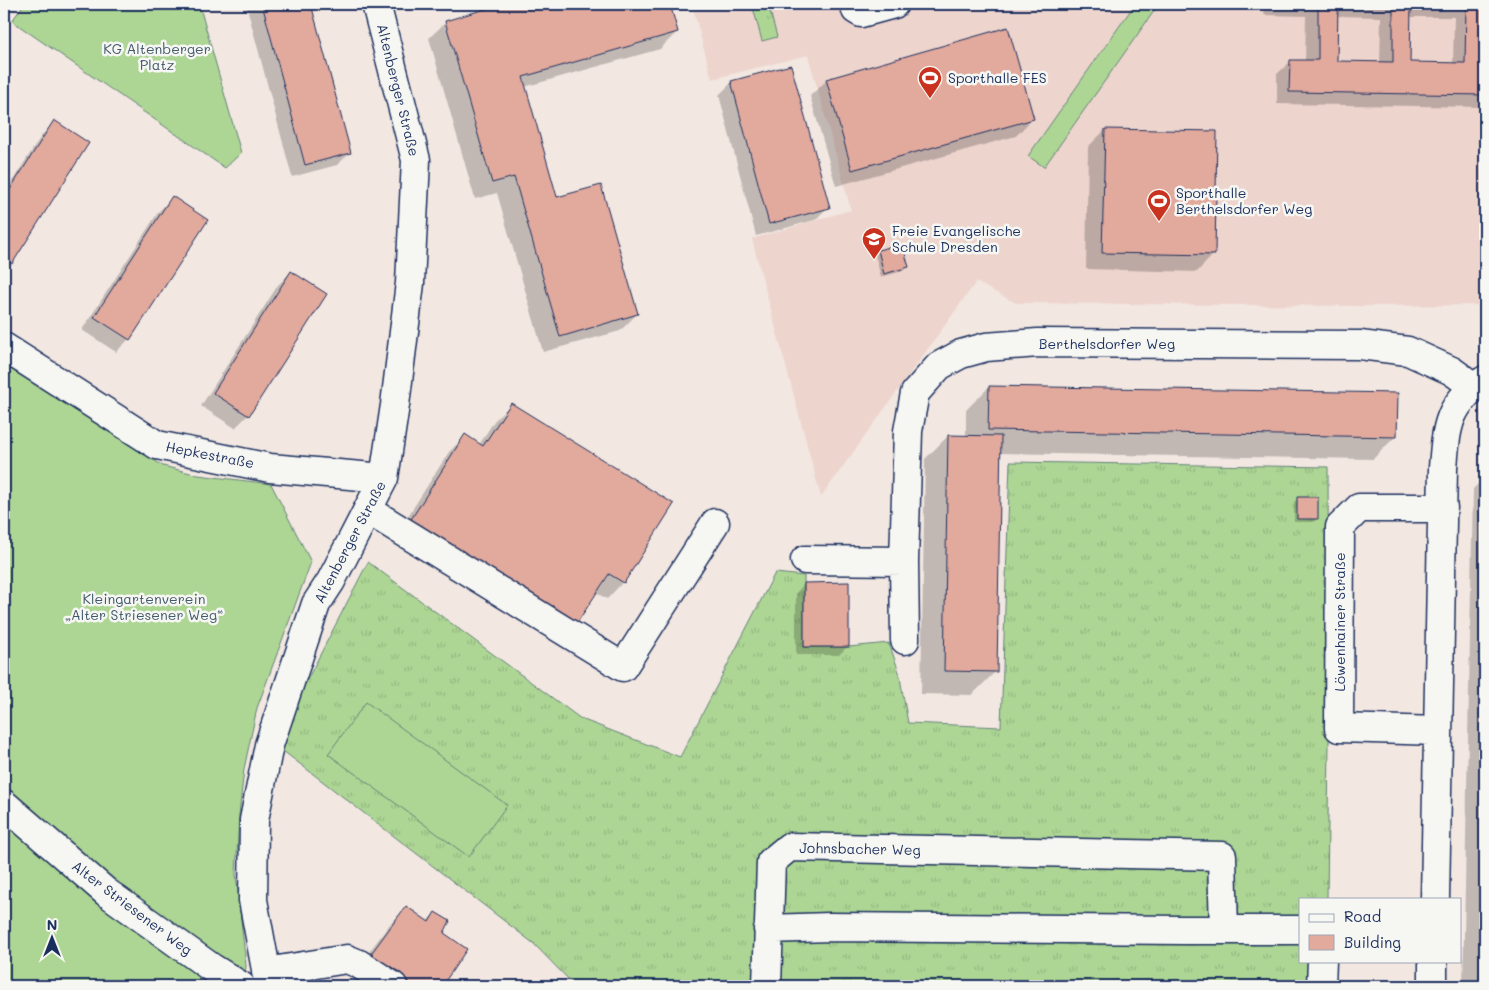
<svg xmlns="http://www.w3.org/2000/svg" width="1489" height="990" font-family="Mali,sans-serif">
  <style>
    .built { fill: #edd4cd }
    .grass { fill: url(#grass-tufts); stroke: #648279 }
    .garden { fill: #add694; stroke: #648279 }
    .shadow { fill: #0003; fill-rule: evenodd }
    .building { fill: #e2a99d; stroke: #1b2f5e; fill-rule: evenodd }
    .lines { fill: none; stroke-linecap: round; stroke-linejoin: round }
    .minor-casing { stroke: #1b2f5e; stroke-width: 31 }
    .minor { stroke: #f6f6f2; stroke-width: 28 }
    .labels { text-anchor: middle; stroke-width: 5; stroke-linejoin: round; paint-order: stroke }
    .park-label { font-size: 14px; fill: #40596c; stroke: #f6f6f2 }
    .poi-label { font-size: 14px; fill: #1b2f5e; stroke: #f6f6f2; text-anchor: start }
    .street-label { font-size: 14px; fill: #1b2f5e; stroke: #f6f6f2 }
  </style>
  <defs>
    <pattern id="grass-tufts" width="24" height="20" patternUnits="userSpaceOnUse" patternTransform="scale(1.25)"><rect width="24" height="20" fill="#add694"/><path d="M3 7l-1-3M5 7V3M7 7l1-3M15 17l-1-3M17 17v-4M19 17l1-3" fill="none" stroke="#94b882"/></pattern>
  </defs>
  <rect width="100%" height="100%" fill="#f2e7e1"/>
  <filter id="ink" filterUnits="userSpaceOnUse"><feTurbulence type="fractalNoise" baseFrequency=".02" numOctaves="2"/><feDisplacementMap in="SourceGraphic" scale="10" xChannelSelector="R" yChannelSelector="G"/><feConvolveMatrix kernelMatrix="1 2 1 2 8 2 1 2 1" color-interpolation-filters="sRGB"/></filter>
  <g filter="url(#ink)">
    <path class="built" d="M692 4H1485V305L1362 306 1016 303 976 282 821 497 752 239 851 210 808 55 712 79Z"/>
    <path class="grass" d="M752 4H768L777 37 762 41Z
      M1010 462 1328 467 1329 742 1327 899H1300V961H1326V986H575L533 943 274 744 368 562 581 719 680 757 775 573 804 576V647H849L889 643 899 672 908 723 1001 727Z"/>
    <path class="garden" d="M24 4H199L241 153 225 168 12 21Z
      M1135 4H1159L1044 167 1028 156Z
      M4 365 163 466 198 475 271 484 311 562 257 708 244 769 239 815 236 874 246 966 244 979 238 986H4Z
      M366 702 507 805 469 857 328 754Z"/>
    <path class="shadow" d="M246 4H310L350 153 337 165 292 177Z
      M508 4H669L677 32 660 49 524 87 557 199 637 314 620 331 543 352 497 193 475 199 429 38 446 22Z
      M1265 4H1485V18H1482V64H1485V107L1277 104V74L1290 62H1305L1306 16 1264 15ZM1336 16 1381 17 1380 63 1336 62ZM1410 17H1454L1453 64 1409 63Z
      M827 80 1032 119 1016 136 836 186 810 96Z
      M732 82 828 207 815 220 756 236 719 95Z
      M54 122 87 143 11 263 4 270V194L42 135Z
      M1105 130 1213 255 1197 272 1086 269 1088 147Z
      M172 198 129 339 116 352 82 330 159 211Z
      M879 252 907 267 903 271 881 277 875 255Z
      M291 272 248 415 235 428 201 406 278 285Z
      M989 387 1396 436 1373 459 999 453 995 672 972 695 921 694 925 459 948 436H966V410Z
      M511 404 623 582 607 599 595 592 394 538 449 452 465 436 479 445 494 421Z
      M1485 477V986H1463L1473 489Z
      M1298 498 1317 518 1313 522H1294V502Z
      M804 584 848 646 839 655H796V593Z
      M406 908 426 922 435 913 442 933 465 949 440 986H374L354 972 390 924Z"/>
    <path class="building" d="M262 4H311L351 153 305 165Z
      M502 4H670L678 32 523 77 557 197 601 185 638 314 560 337 514 177 492 183 445 21Z
      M1318 4H1338L1337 61 1393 62V4H1366H1485V6H1484L1483 63H1485V95L1289 92 1290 60H1318ZM1411 5H1466L1465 63 1410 62Z
      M1008 27 1034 119 852 170 826 79Z
      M791 65 830 208 769 224 731 81Z
      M54 120 89 143 12 264 4 259V199Z
      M1105 129 1217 131 1215 255 1102 253Z
      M172 196 208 220 130 340 94 317Z
      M902 244 909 267 884 274 878 250Z
      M291 271 327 294 249 416 213 393Z
      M989 386 1398 393 1397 437 988 430Z
      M511 403 674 504 624 583 609 574 575 626 410 521 465 434 483 446Z
      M948 435 1001 436 997 672 944 671Z
      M1297 497H1318V519H1297Z
      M849 582V647H804V583Z
      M406 906 429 922 435 912 450 921 444 933 467 949 442 986H414L370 955Z"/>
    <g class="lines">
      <g class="minor-casing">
        <path id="minor" d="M854 4 856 10 861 13 894 4
          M4 347 157 445 270 468 384 478
          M368 510 623 667 715 523
          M805 560 904 561
          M905 640 904 561 908 431 915 393 939 366 961 354 986 347 1038 343 1360 345 1408 351 1452 371 1474 387
          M1438 731 1339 728 1340 527 1359 508H1443
          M4 804 106 892 212 968 241 986
          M1435 899 1443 468C1446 427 1448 403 1485 380
          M768 929 830 927 1182 930H1300
          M266 972 347 959 359 964 393 986
          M269 986 253 900 254 820 269 745 316 604 331 581 384 478 395 405 410 283 416 160 376 4
          M767 986 771 862 789 847 1222 856 1224 930
          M1321 986 1322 961
          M1433 986V961"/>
      </g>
      <use href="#minor" class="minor"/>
    </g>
  </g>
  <defs>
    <g id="stadium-pin" transform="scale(1.25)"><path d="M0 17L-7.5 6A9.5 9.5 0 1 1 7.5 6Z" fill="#c8321e" stroke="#f6f6f2"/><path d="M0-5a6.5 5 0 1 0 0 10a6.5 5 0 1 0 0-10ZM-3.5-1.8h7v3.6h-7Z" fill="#fff"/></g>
    <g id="school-pin" transform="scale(1.25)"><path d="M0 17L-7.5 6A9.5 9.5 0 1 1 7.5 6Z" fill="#c8321e" stroke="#f6f6f2"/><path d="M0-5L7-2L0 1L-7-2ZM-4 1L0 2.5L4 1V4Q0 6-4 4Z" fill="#fff"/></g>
  </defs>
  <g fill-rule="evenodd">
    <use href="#stadium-pin" x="930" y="78"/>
    <use href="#stadium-pin" x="1159" y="201"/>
    <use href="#school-pin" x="874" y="239"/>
  </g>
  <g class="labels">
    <g class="park-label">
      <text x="157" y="54">KG Altenberger<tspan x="157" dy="16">Platz</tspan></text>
      <text x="144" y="604">Kleingartenverein<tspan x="144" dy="16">„Alter Striesener Weg“</tspan></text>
    </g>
    <g class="poi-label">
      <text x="948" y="83">Sporthalle FES</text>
      <text x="1176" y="198">Sporthalle<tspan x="1176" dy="16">Berthelsdorfer Weg</tspan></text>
      <text x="892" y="236">Freie Evangelische<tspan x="892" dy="16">Schule Dresden</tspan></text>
    </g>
    <g class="street-label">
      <text transform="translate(398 90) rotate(76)" y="5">Altenberger Straße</text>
      <text x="1107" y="349">Berthelsdorfer Weg</text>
      <text transform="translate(210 455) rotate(11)" y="5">Hepkestraße</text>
      <text transform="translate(350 542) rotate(-62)" y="5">Altenberger Straße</text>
      <text transform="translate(1340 622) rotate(-90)" y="5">Löwenhainer Straße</text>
      <text transform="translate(860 849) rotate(1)" y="5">Johnsbacher Weg</text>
      <text transform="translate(132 908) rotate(37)" y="5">Alter Striesener Weg</text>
    </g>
  </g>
  <rect width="1489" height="990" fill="none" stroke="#f6f6f2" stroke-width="20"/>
  <rect x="10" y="10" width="1469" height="970" fill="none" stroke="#1b2f5e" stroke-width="2" filter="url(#ink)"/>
  <rect x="1299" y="898" width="162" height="65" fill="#f6f6f2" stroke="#9ea6b7"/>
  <rect x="1309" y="914" width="25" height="8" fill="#f6f6f2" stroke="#9ea6b7"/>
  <text x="1344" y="922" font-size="15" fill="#1b2f5e">Road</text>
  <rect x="1309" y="935" width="25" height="15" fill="#e2a99d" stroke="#9ea6b7"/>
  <text x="1344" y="948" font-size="15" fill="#1b2f5e">Building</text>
  <g transform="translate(52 938)" stroke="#f6f6f2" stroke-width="4" paint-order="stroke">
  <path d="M0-4L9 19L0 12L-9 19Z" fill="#1b2f5e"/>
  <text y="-8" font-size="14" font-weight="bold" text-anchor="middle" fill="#1b2f5e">N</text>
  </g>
</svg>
